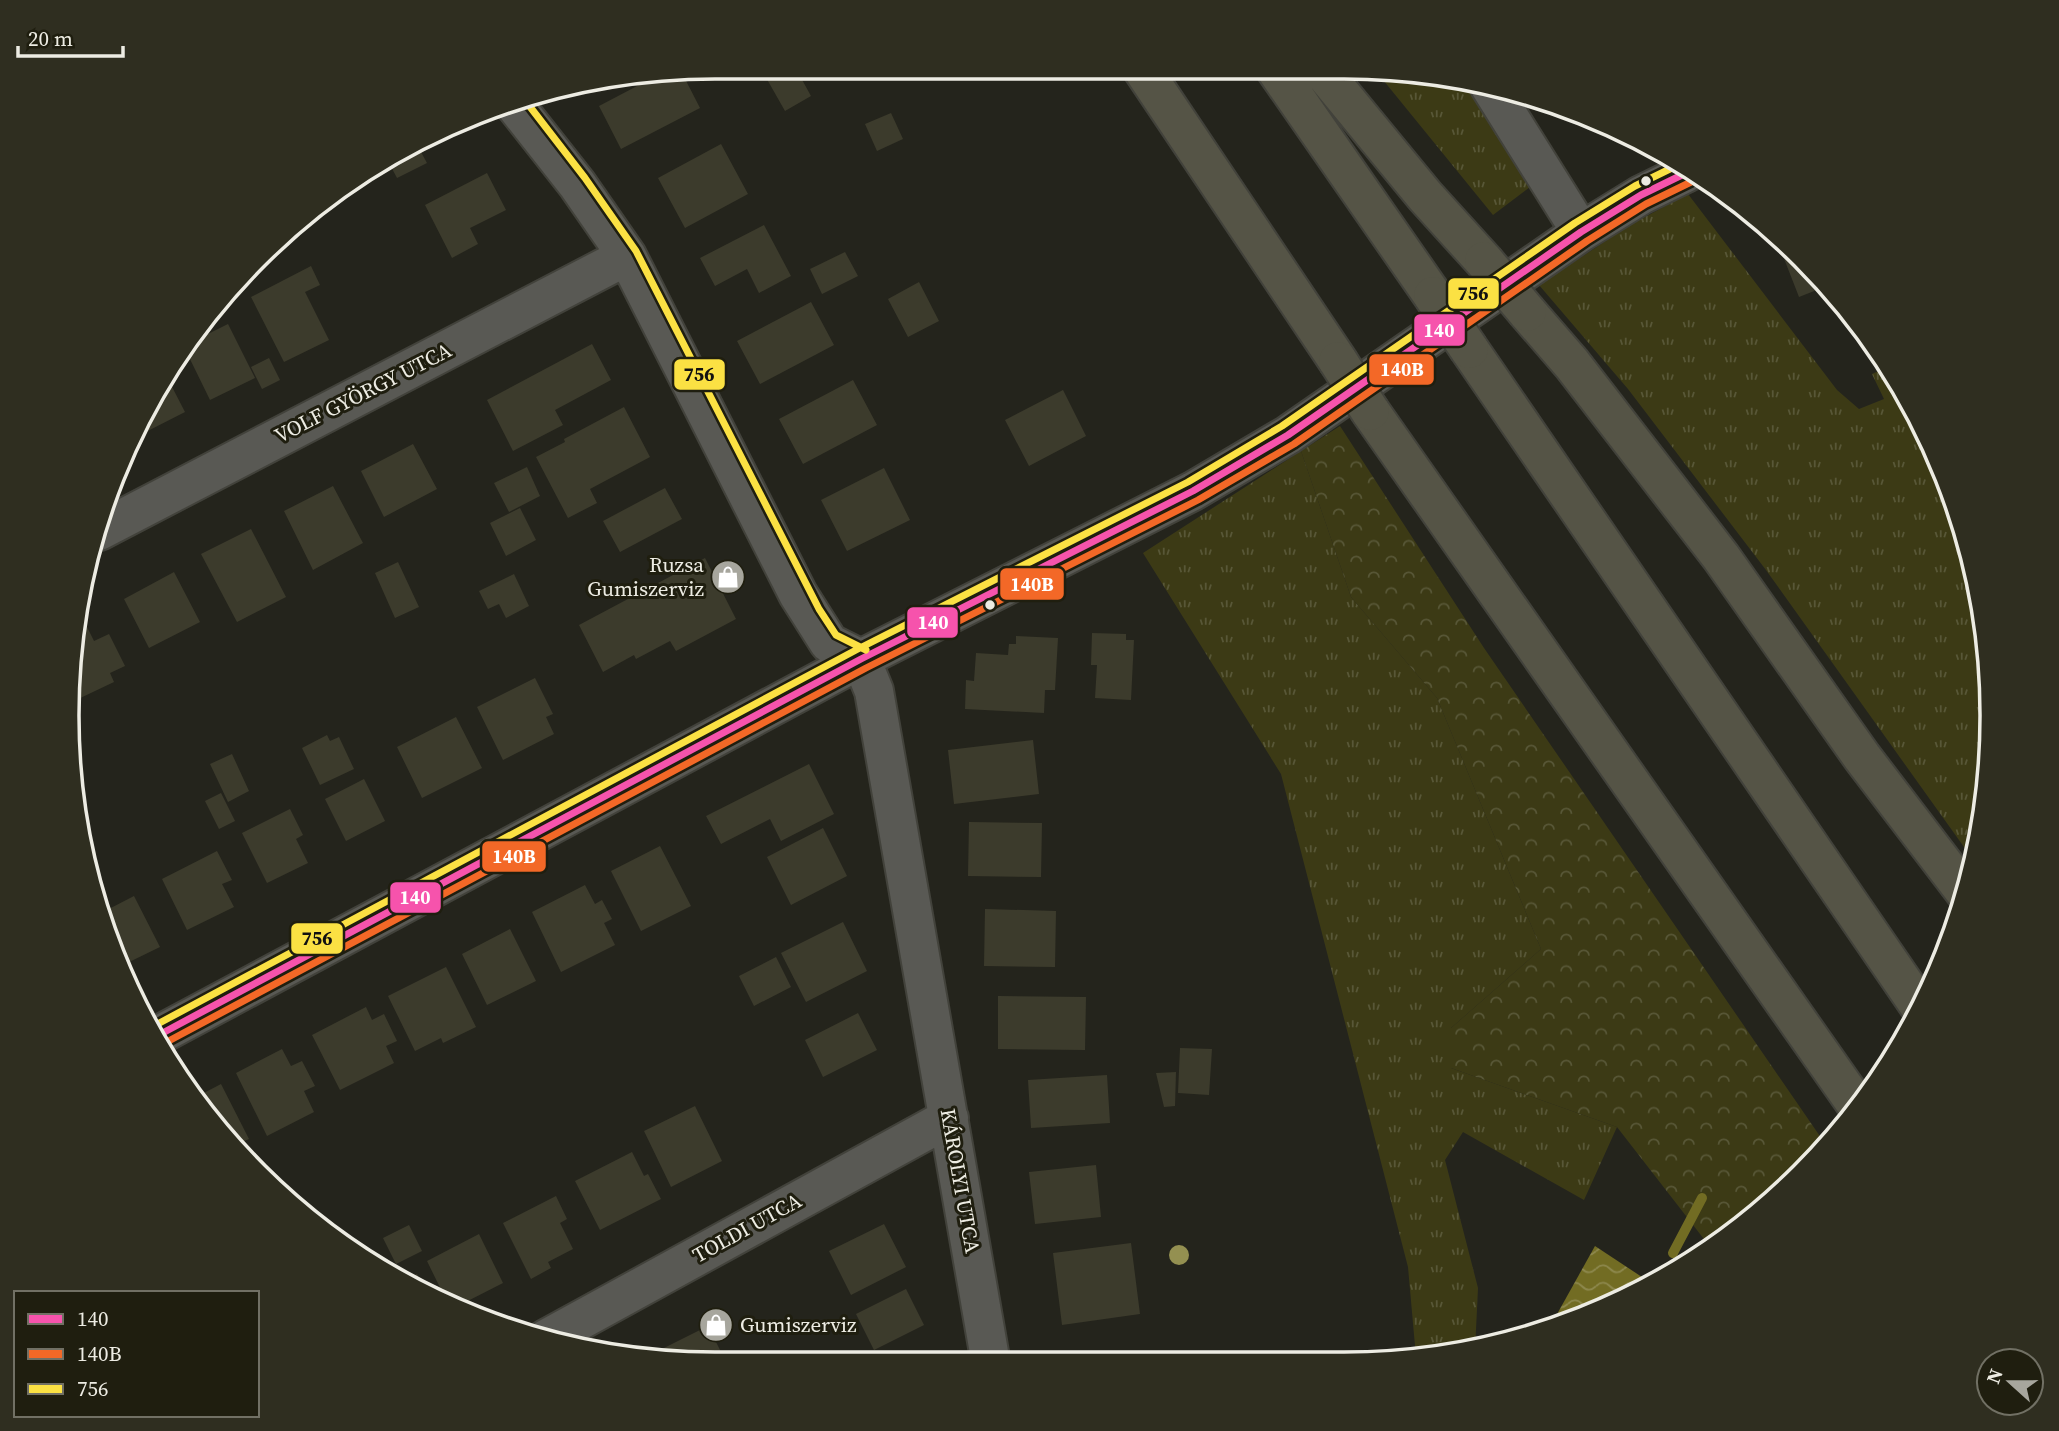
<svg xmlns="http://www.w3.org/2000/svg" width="2059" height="1431" font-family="'Source Serif 4',serif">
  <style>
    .grass { fill: url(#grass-tufts) }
    .forest { fill: url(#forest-crowns) }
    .water { fill: url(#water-waves) }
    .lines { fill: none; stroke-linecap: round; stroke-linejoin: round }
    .stream { stroke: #726c23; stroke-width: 10 }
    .building { fill: #3c3b2c }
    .minor-casing { stroke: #42423b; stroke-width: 42 }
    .highway-casing { stroke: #42423b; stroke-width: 42 }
    .minor { stroke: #595954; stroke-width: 38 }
    .highway { stroke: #555446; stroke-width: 38 }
    .highway-bridge-casing { stroke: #42423b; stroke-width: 42; stroke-linecap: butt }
    .highway-bridge { stroke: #555446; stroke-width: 38 }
    .bus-1-casing { stroke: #1f1e0f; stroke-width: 12 }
    .bus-2-casing { stroke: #1f1e0f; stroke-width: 12 }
    .bus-3-casing { stroke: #1f1e0f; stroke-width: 12 }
    .bus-1 { stroke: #f653ac; stroke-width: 7 }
    .bus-2 { stroke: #f36827; stroke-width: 7 }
    .bus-3 { stroke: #fbe143; stroke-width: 7 }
    .tree { fill: #949051 }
    .bus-dot { fill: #edece3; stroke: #1f1e0f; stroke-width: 2.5 }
    .labels { text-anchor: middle; stroke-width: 6; stroke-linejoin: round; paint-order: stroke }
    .street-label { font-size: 21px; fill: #edece3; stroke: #1f1e0f }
    .poi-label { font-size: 21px; fill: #edece3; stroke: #1f1e0f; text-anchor: end }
    .rim { fill: none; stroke: #edece3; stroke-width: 3.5 }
    .line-badge { stroke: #1f1e0f; stroke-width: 2.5 }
    .badge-label { font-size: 19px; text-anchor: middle; font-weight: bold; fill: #fff }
    .pale-badge-label { font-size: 19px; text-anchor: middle; font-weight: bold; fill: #111 }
  </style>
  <defs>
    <pattern id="grass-tufts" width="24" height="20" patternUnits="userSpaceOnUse" patternTransform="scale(1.75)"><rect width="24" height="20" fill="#3c3a15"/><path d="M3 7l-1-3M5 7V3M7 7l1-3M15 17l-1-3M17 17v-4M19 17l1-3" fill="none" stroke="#585737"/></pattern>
    <pattern id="forest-crowns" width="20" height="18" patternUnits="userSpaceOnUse" patternTransform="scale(1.75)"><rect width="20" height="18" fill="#3c3a15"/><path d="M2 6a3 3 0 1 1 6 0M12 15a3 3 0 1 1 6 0" fill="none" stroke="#585737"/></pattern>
    <pattern id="water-waves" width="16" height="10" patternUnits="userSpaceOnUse" patternTransform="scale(1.75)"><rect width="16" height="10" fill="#726c23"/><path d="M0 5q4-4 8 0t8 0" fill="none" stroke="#8d884d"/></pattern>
  </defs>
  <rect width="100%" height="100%" fill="#24241c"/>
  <path class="grass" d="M1375 70 1464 78 1530 187 1493 215Z
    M1688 194 1837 390 1859 409 1884 399 1872 374 1889 366 1943 468 1980 589 1992 716 1980 842 1974 861 1766 570 1628 389 1539 285 1630 225Z
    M1301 451 1351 597 1437 698 1541 949 1451 1028V1068L1617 1127 1584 1200 1463 1132 1445 1160 1478 1288 1475 1350 1470 1352 1416 1357 1408 1267 1281 774 1143 553Z"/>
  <path class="forest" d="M1340 426 1484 648 1826 1145 1802 1175 1707 1243 1617 1127 1451 1068V1028L1541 949 1437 698 1351 597 1301 451Z"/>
  <path class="water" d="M1595 1246 1651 1283 1631 1297 1551 1325Z"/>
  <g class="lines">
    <path class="stream" d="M1673 1253 1702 1198"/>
  </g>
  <path class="building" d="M760 67H795L811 96 785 111Z
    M681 71 700 108 621 149 599 106 660 74Z
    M891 113 903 139 877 151 865 124Z
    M446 135 448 138 421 152 427 163 397 178 388 161Z
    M721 144 748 194 685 228 658 178Z
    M487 173 506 210 470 228 478 244 452 258 425 205Z
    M764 225 791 276 759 293 747 269 715 286 700 258Z
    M1776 238 1803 257 1827 286 1799 297Z
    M845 252 858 276 822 294 810 269Z
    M311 266 320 285 305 292 329 340 284 362 251 297Z
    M919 282 939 321 908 337 888 299Z
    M811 302 834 345 760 384 737 341Z
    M228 324 255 378 210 400 187 353 194 341Z
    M592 344 611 380 555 410 563 425 513 451 487 400Z
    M269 358 280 380 262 389 251 367Z
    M853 380 877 425 803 464 779 419Z
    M169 381 185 412 134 438 152 410Z
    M1063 390 1086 436 1029 466 1005 420Z
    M624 407 650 457 590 489 597 503 568 518 536 457 565 442 564 439Z
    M413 444 437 489 384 517 361 471Z
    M527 467 540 496 509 512 494 483Z
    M884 468 910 520 847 551 821 500Z
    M333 486 363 543 313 570 284 511Z
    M665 488 682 519 620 552 603 521Z
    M520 508 536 540 506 556 490 523Z
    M251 529 286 597 237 622 201 554Z
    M705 558 736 619 676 651 670 641 636 659 634 655 603 672 579 625Z
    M398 562 419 607 395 618 375 573Z
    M174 572 200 622 149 648 124 599Z
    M514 574 529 606 506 618 499 604 488 609 479 591Z
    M81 615 94 641 109 634 125 666 110 673 114 682 74 701 72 631 76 618Z
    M1092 633 1126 634V640H1134L1131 700 1095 698 1097 665H1091Z
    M1016 636 1058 638 1055 690H1045L1044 713 965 709 966 680 974 681 976 653 1008 655 1009 644H1016Z
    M535 678 553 714 546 717 554 734 503 760 477 707Z
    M456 717 482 768 422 798 397 747Z
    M327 735 330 741 339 737 354 769 320 785 302 748Z
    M1033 740 1039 794 954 804 948 750Z
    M232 754 249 791 228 802 210 764Z
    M809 764 834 814 781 841 770 819 721 844 706 816Z
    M364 779 385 821 346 841 325 799Z
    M221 793 235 821 219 829 205 801Z
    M290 809 303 835 296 839 308 863 267 883 242 833Z
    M969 822 1042 823 1041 877 968 876Z
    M823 828 847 876 791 905 767 857Z
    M660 846 691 906 641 931 611 871Z
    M217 851 232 880 222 884 234 907 187 930 162 879Z
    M585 885 595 904 602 900 612 919 604 923 615 945 561 972 532 912Z
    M134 896 160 947 121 966 103 912Z
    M985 909 1056 911 1055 967 984 966Z
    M843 922 867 971 806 1002 781 953Z
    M510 929 536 981 487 1005 462 954Z
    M776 957 791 987 754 1006 739 976Z
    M446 967 476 1027 443 1043 441 1038 415 1051 388 996Z
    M998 996 1086 997 1085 1050 998 1049Z
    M366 1007 372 1020 384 1014 397 1041 386 1046 394 1063 340 1090 312 1035Z
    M858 1013 877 1050 823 1077 805 1040Z
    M1180 1048 1212 1049 1209 1095 1178 1093Z
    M282 1049 291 1066 302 1061 315 1086 304 1091 314 1112 267 1136 236 1073Z
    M1176 1072 1175 1106 1164 1107 1156 1073Z
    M1107 1075 1110 1123 1031 1128 1028 1080Z
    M221 1084 249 1139 236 1145 200 1095Z
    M695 1106 722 1161 671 1187 644 1131Z
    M632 1152 644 1176 648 1174 661 1199 600 1230 575 1181Z
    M1096 1165 1101 1217 1035 1224 1029 1172Z
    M556 1196 567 1219 560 1223 573 1249 548 1262 551 1268 531 1279 503 1223Z
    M884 1224 906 1267 851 1295 829 1251Z
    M409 1225 422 1251 396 1264 383 1238Z
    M479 1234 503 1283 454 1308 449 1306 427 1261Z
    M1131 1243 1140 1314 1062 1325 1053 1253Z
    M407 1271 410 1277 417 1274 428 1294 396 1277Z
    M906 1289 924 1325 874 1350 856 1314Z
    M708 1326 727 1364 667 1360 662 1349Z
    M1140 1352 1141 1364H1067V1362Z"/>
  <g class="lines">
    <g class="minor-casing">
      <path id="minor" d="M1489 85 1581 232
        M514 104 577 184 627 256 798 594 829 643 861 659 874 691 991 1364
        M99 531 627 256
        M157 1036 861 659 1193 491 1288 435 1581 232 1641 195 1686 173
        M546 1339 949 1118"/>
    </g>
    <g class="highway-casing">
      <path id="highway" d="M1141 67 1338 361
        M1274 67 1433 296
        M1319 67 1425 196 1484 261
        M1527 312 1572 364 1721 557 1862 757 1965 892
        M1469 349 1920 1007
        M1370 411 1858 1107"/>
    </g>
    <use href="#minor" class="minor"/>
    <use href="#highway" class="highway"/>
    <g class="highway-bridge-casing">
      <path id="highway-bridge" d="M1484 261 1527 312
        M1433 296 1469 349
        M1338 361 1370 411"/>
    </g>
    <use href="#highway-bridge" class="highway-bridge"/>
    <g class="bus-1-casing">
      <path id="bus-1" d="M157 1036 861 659 1193 491 1288 435 1581 232 1641 195 1686 173"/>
    </g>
    <g class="bus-2-casing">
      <path id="bus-2" d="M163 1044 866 668 1198 500 1294 444 1587 241 1646 204 1691 182"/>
    </g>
    <g class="bus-3-casing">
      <path id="bus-3" d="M524 99 585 178 636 251 819 609 836 635 866 650
        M152 1027 856 650 1188 482 1282 426 1575 223 1635 186 1676 166"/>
    </g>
    <use href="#bus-1" class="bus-1"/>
    <use href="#bus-2" class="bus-2"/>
    <use href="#bus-3" class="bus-3"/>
  </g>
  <circle class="tree" cx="1179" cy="1255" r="10"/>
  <defs>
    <g id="shop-disc" transform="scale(1.75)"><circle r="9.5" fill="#a7a69d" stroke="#1f1e0f"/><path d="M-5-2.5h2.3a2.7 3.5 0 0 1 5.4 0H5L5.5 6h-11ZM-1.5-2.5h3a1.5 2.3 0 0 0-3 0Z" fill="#fff"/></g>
  </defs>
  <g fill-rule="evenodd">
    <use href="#shop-disc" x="728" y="577"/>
    <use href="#shop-disc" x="716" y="1325"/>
  </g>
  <g class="bus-dot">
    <circle cx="1646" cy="181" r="6"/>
    <circle cx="990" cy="605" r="6"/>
  </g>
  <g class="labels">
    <g class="street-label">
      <text transform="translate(363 393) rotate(-27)" y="7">VOLF GYÖRGY UTCA</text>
      <text transform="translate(960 1181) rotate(80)" y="7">KÁROLYI UTCA</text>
      <text transform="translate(747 1228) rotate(-29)" y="7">TOLDI UTCA</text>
    </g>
    <g class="poi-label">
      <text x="704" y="572">Ruzsa<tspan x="704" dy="24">Gumiszerviz</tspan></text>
      <text x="740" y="1332" text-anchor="start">Gumiszerviz</text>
    </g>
  </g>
  <path d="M0 0H2059V1431H0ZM715 79H1344A636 636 0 0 1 1980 715V716A636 636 0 0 1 1344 1352H715A636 636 0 0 1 79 716V715A636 636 0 0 1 715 79Z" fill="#2f2e20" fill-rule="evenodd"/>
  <path class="rim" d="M715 79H1344A636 636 0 0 1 1980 715V716A636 636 0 0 1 1344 1352H715A636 636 0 0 1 79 716V715A636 636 0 0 1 715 79Z"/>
  <g class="line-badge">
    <rect x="1447" y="277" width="53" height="33" rx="7" fill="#fbe143"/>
    <rect x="1413" y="313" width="53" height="34" rx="7" fill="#f653ac"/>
    <rect x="1368" y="353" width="67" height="33" rx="7" fill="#f36827"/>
    <rect x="673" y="358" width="53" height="33" rx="7" fill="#fbe143"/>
    <rect x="999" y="567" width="66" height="34" rx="7" fill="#f36827"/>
    <rect x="906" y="606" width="53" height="33" rx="7" fill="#f653ac"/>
    <rect x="481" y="840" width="66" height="33" rx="7" fill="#f36827"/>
    <rect x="389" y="881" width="53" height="33" rx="7" fill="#f653ac"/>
    <rect x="290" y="922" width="54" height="33" rx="7" fill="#fbe143"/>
  </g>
  <g class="badge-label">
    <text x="1439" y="337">140</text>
    <text x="1402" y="376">140B</text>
    <text x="1032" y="591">140B</text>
    <text x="933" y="629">140</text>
    <text x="514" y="863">140B</text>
    <text x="415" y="904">140</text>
  </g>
  <g class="pale-badge-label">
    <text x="1473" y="300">756</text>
    <text x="699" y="381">756</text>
    <text x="317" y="945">756</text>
  </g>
  <rect x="14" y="1291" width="245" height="126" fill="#1f1e0f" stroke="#717064" stroke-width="2"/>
  <rect x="28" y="1314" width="35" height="10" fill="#f653ac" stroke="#717064" stroke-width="2"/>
  <text x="77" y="1326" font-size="21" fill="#edece3">140</text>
  <rect x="28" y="1349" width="35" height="10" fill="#f36827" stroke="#717064" stroke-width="2"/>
  <text x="77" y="1361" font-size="21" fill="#edece3">140B</text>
  <rect x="28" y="1384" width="35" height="10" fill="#fbe143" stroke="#717064" stroke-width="2"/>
  <text x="77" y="1396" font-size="21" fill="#edece3">756</text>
  <g transform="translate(2010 1382) rotate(291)"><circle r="33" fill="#1f1e0f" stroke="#717064" stroke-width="2"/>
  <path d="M0-5L12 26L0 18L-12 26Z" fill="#a7a69d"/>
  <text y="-10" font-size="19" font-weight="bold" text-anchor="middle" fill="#edece3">N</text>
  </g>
  <path d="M18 46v10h105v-10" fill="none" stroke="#edece3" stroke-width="3.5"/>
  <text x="28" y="46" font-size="21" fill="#edece3" stroke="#1f1e0f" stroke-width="5" paint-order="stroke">20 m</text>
</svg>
